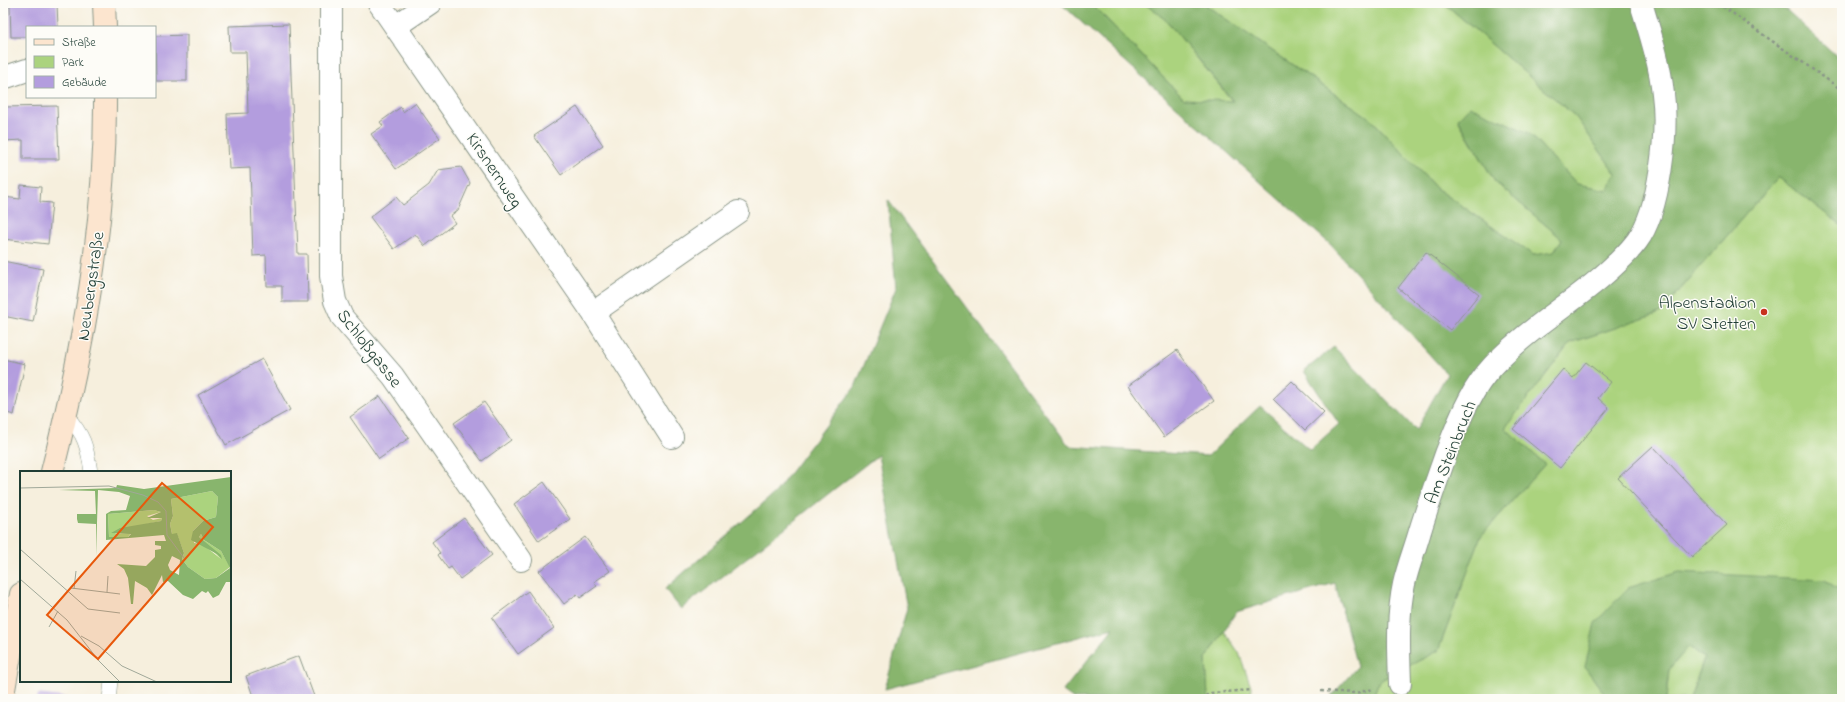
<svg xmlns="http://www.w3.org/2000/svg" width="1845" height="702" font-family="'Indie Flower',sans-serif">
  <style>
    .green { fill: #abd37e; stroke: #658859 }
    .forest { fill: #88b56d; stroke: #547950 }
    .building { fill: #b39dde }
    .lines { fill: none; stroke-linecap: round; stroke-linejoin: round }
    .lane-casing { stroke: #8a9688; stroke-width: 14 }
    .street-casing { stroke: #8a9688; stroke-width: 24 }
    .secondary-casing { stroke: #8a9688; stroke-width: 24 }
    .path { stroke: #8a9688; stroke-width: 2.5; stroke-dasharray: 3 3; stroke-linecap: butt }
    .lane { stroke: #fff; stroke-width: 13 }
    .street { stroke: #fff; stroke-width: 22 }
    .secondary { stroke: #fce5cf; stroke-width: 22 }
    .poi-dot { fill: #c8321e; stroke: #fdfcf7; stroke-width: 1.5 }
    .labels { text-anchor: middle; stroke-width: 3; stroke-linejoin: round; paint-order: stroke }
    .street-label { font-size: 18px; fill: #1f3d34; stroke: #fdfcf7 }
    .poi-label { font-size: 18px; fill: #1f3d34; stroke: #fdfcf7; text-anchor: end }
    .inset-road { fill: none; stroke: #a0a899; stroke-width: 1 }
    .view { fill: #e8590c; fill-opacity: 0.15; stroke: #e8590c; stroke-width: 2 }
    .inset-edge { fill: none; stroke: #1f3d34; stroke-width: 2 }
  </style>
  <rect width="100%" height="100%" fill="#fdfcf7"/>
  <filter id="ink" filterUnits="userSpaceOnUse"><feTurbulence type="fractalNoise" baseFrequency=".025" numOctaves="2"/><feDisplacementMap in="SourceGraphic" scale="8" xChannelSelector="R" yChannelSelector="G"/><feConvolveMatrix kernelMatrix="1 2 1 2 8 2 1 2 1" color-interpolation-filters="sRGB"/></filter>
  <filter id="wash" filterUnits="userSpaceOnUse"><feTurbulence type="fractalNoise" baseFrequency=".012" numOctaves="4" result="noise"/><feDisplacementMap in="SourceGraphic" scale="16" xChannelSelector="R" yChannelSelector="G"/><feGaussianBlur stdDeviation="0.9" result="paint"/><feColorMatrix in="noise" values="0 0 0 0 0 0 0 0 0 0 0 0 0 0 0 0 0 1.4 0 .05"/><feComposite in="paint" operator="in"/></filter>
  <g filter="url(#wash)">
    <rect width="100%" height="100%" fill="#f6efdd"/>
    <path class="green" d="M1091 3H1144L1167 21 1233 102 1184 99Z
      M1206 3H1444L1576 117 1616 174 1607 190 1577 184 1529 133 1470 107 1458 120 1495 182 1562 239 1554 253 1533 255 1436 188 1371 119 1207 6Z
      M1778 177 1842 226V592L1825 580 1762 578 1585 667 1608 699H1372L1379 681 1438 651 1481 536 1545 464 1505 428 1570 343 1660 313Z
      M1224 631 1239 653 1252 690 1246 699H1208L1206 659Z
      M1688 645 1704 658 1690 699H1666L1669 670Z"/>
    <path class="forest" d="M1060 3H1091L1184 99 1233 101 1167 21 1144 3H1206L1207 6 1371 119 1436 188 1533 255 1554 252 1562 239 1495 182 1458 119 1470 106 1529 133 1577 184 1607 190 1616 174 1576 117 1444 3H1779L1842 61V226L1778 177 1660 313 1570 343 1505 428 1545 464 1481 536 1438 651 1379 681 1372 699H1329L1357 667 1335 583 1236 612 1206 659 1208 699H1074L1063 691 1113 628 885 689 907 608 878 455 681 609 665 589 775 493 855 387 896 288 888 200 1069 446 1208 456 1260 406 1310 450 1339 424 1304 371 1334 347 1416 430 1447 374 1331 245Z
      M1679 572 1825 580 1842 592V699H1690L1704 658 1689 646 1669 670 1666 699H1608L1585 667 1595 623 1628 588Z"/>
    <g id="blocks">
      <path class="building" d="M4 3H57L58 27H27V37H11L10 6 4 7Z
        M289 24 298 254H307L308 302H282V286H267L266 255 253 256 250 168 229 169 227 114 248 113 246 52H230L229 26Z
        M187 35V81H156L155 36Z
        M415 103 440 138 396 169 371 134 383 126 380 122 401 107 403 112Z
        M57 106 59 159H23V140L3 141V107Z
        M577 107 603 145 561 175 534 136Z
        M461 167 470 183 458 210 450 216 455 223 425 246 415 234 394 249 370 217 396 197 403 205 429 185 438 170Z
        M21 185 41 187 40 202 52 203 48 244 3 239V197L20 199Z
        M1426 252 1479 294 1450 330 1398 288Z
        M3 261 43 269 33 322 3 316Z
        M1177 350 1214 401 1164 437 1128 386Z
        M3 359 25 364 14 415 7 413 4 431Z
        M262 359 290 410 226 445 198 395Z
        M1586 362 1611 382 1598 398 1609 408 1560 468 1513 429 1563 369 1573 378Z
        M1292 381 1324 412 1305 430 1273 399Z
        M380 396 409 438 379 459 350 417Z
        M484 402 511 440 482 461 454 423Z
        M1653 446 1727 525 1692 557 1618 478Z
        M544 482 570 519 539 541 514 504Z
        M464 518 492 555 460 579 451 567 448 569 438 555 440 553 432 542Z
        M585 537 610 571 594 582 597 586 580 598 577 594 564 604 539 571Z
        M528 591 554 628 518 654 492 618Z
        M299 656 315 699H254L246 676Z
        M38 694 69 698 68 699H37Z"/>
    </g>
  </g>
  <g filter="url(#ink)">
    <use href="#blocks" fill-opacity="0" stroke="#8a9688" stroke-width="1"/>
    <g class="lines">
      <g class="lane-casing">
        <path id="lane" d="M66 414C84 435 87 445 91 472
          M109 699 111 681"/>
      </g>
      <g class="street-casing">
        <path id="street" d="M331 3V276L335 301 342 317 393 376 521 560
          M379 3 593 313 672 437
          M396 26 430 3
          M3 78 27 70
          M593 313 738 212
          M1400 684C1399 651 1397 616 1404 584 1408 566 1415 549 1420 531 1428 505 1437 480 1446 454 1457 426 1467 398 1486 374 1516 338 1557 313 1593 284 1609 271 1625 257 1637 241 1660 210 1668 131 1663 94 1660 63 1650 33 1641 3"/>
      </g>
      <g class="secondary-casing">
        <path id="secondary" d="M104 3 105 27
          M52 472C83 349 106 225 105 97
          M3 695 21 594"/>
      </g>
      <path class="path" d="M1718 3 1842 90
        M1321 691 1355 693 1374 689
        M1200 699 1211 693 1252 690"/>
      <use href="#lane" class="lane"/>
      <use href="#street" class="street"/>
      <use href="#secondary" class="secondary"/>
    </g>
  </g>
  <circle class="poi-dot" cx="1764" cy="312" r="4"/>
  <g class="labels">
    <g class="street-label">
      <text transform="translate(495 170) rotate(56)" y="6">Kirsnernweg</text>
      <text transform="translate(90 286) rotate(-82)" y="6">Neubergstraße</text>
      <text transform="translate(370 348) rotate(52)" y="6">Schloßgasse</text>
      <text transform="translate(1450 452) rotate(-68)" y="6">Am Steinbruch</text>
    </g>
    <g class="poi-label">
      <text x="1756" y="308">Alpenstadion<tspan x="1756" dy="21">SV Stetten</tspan></text>
    </g>
  </g>
  <g transform="translate(20 471)">
    <rect width="211" height="211" fill="#f6efdd"/>
    <path d="M192 20 198 26 196 46 183 50 173 60 174 72 182 73 201 88 179 66 181 63 184 69 201 80 210 96 196 107 185 108 168 96 162 88 164 82 157 63H152L150 53 153 45 151 28ZM134 39 141 41 127 45 133 49 142 47 141 50 103 58 95 63 111 62 108 66 89 67 88 43Z" fill="#abd37e"/>
    <path d="M211 6V111H206L199 124 193 127 188 120 186 122 182 120 173 128 163 124 148 110 143 111 142 104 132 124 127 117 115 110 113 133H111L108 107 104 98 97 93 126 95 135 86V79L141 78V75L135 74V70H146L144 64 86 69V43L91 40 106 39 110 25 99 21 78 19 76 85V53L58 52 57 48V43H76L75 20 39 19 96 17 97 14 124 18ZM192 20 198 26 196 46 183 50 173 60 171 69 197 83 202 88 201 84 179 66 181 63 184 69 201 80 210 97 196 107 185 108 168 96 162 88 164 82 157 62 152 63 150 53 153 45 151 28ZM134 39 141 41 127 47H142L141 50 100 57 91 62 111 63 108 66H89L88 43ZM152 85 160 89 159 104 150 99 148 94Z" fill="#88b56d" fill-rule="evenodd"/>
    <path class="inset-road" d="M0 17 89 15 123 24 138 31 146 40 147 64 164 87M0 78 68 138 100 142M0 108 47 149 79 190 100 211M54 118 56 100M87 121 88 105M33 136 51 117 100 123M29 156 38 140M61 165 79 175 102 195 137 211"/>
    <path class="view" d="M142 12 193 56 78 188 27 144Z"/>
    <rect width="211" height="211" class="inset-edge"/>
  </g>
  <rect width="1845" height="702" fill="none" stroke="#fdfcf7" stroke-width="16"/>
  <rect x="26" y="26" width="130" height="72" fill="#fdfcf7" stroke="#a4b0a9"/>
  <rect x="34" y="39" width="20" height="6" fill="#fce5cf" stroke="#a4b0a9"/>
  <text x="62" y="46" font-size="12" fill="#1f3d34">Straße</text>
  <rect x="34" y="56" width="20" height="12" fill="#abd37e" stroke="#a4b0a9"/>
  <text x="62" y="66" font-size="12" fill="#1f3d34">Park</text>
  <rect x="34" y="76" width="20" height="12" fill="#b39dde" stroke="#a4b0a9"/>
  <text x="62" y="86" font-size="12" fill="#1f3d34">Gebäude</text>
</svg>
